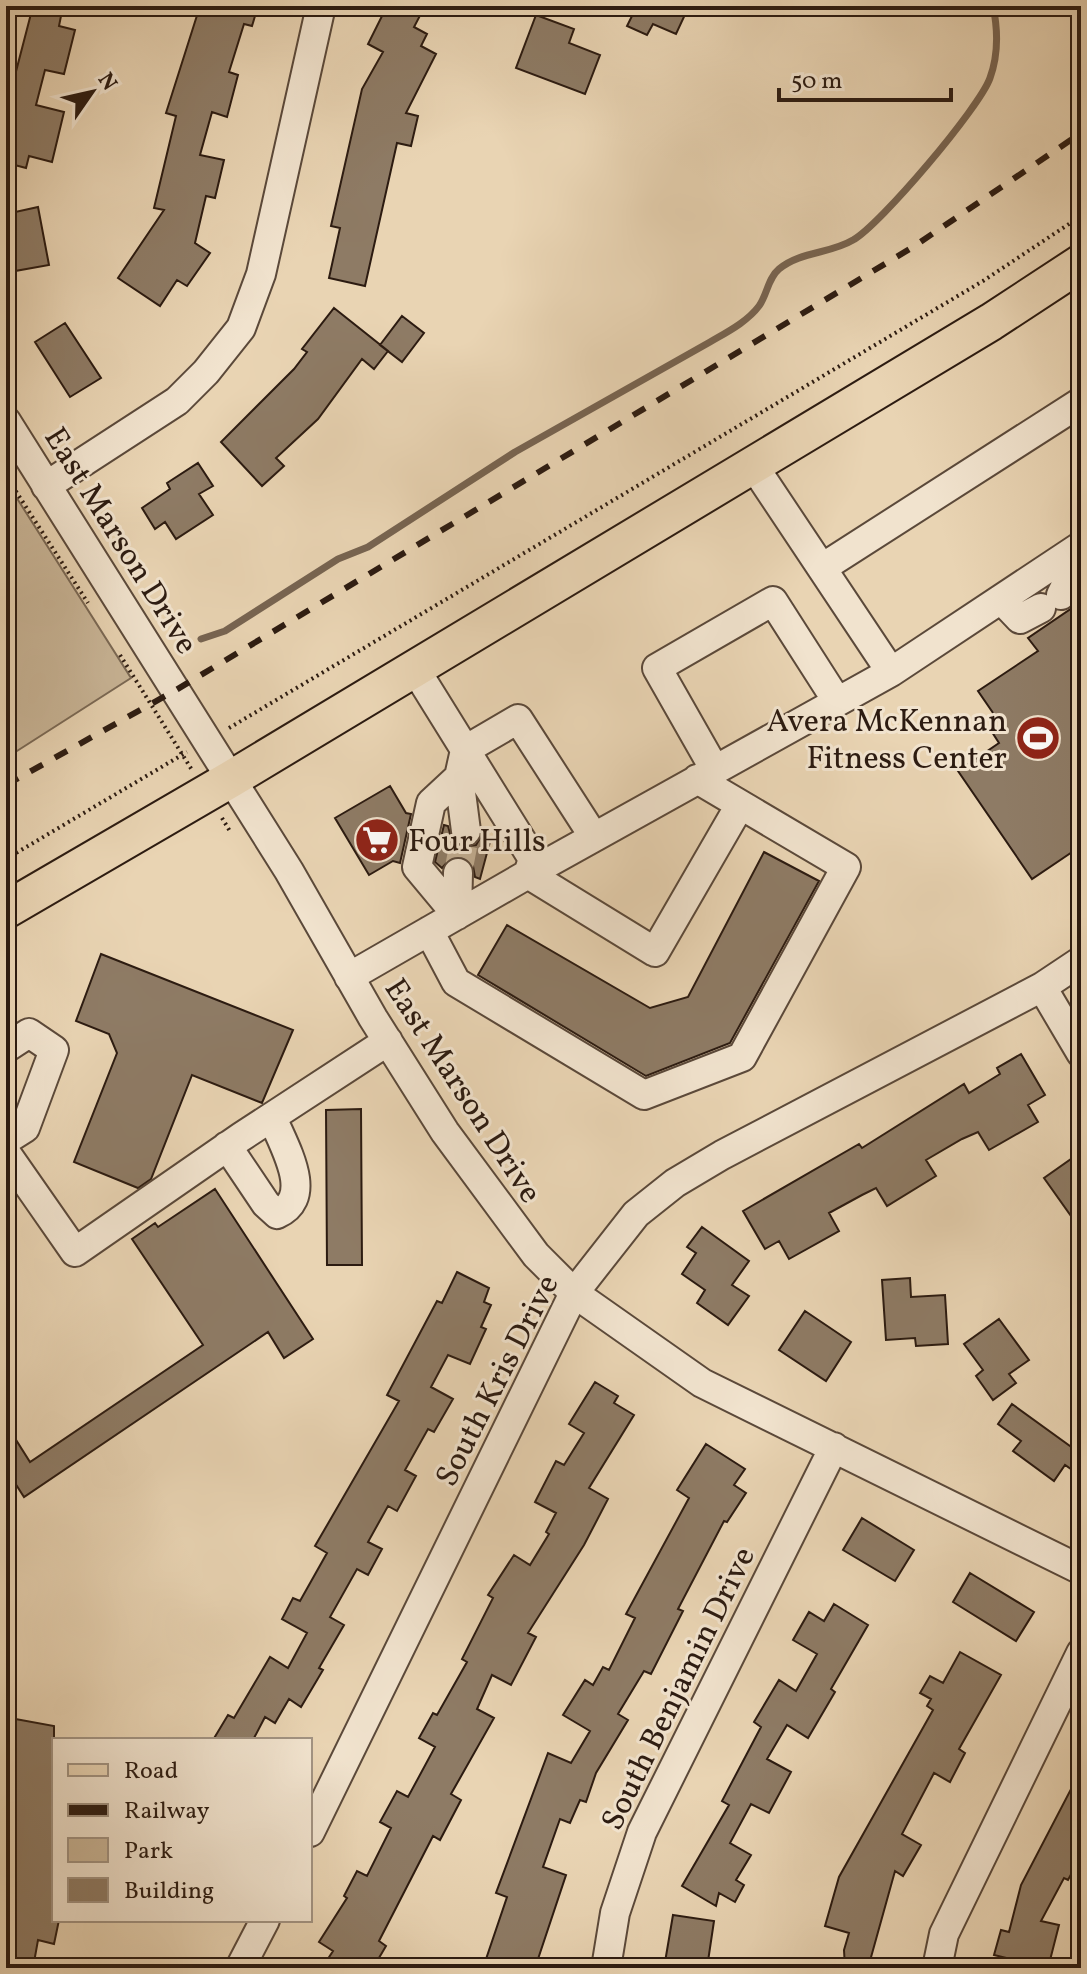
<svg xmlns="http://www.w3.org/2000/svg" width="1087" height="1974" font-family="Vollkorn,serif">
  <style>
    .green { fill: #c9b597; stroke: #7a6854; stroke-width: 2 }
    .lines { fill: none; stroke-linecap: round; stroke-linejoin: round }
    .stream { stroke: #776451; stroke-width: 7 }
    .building { fill: #8e7b65; stroke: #2c1b11; stroke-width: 2 }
    .minor-tunnel { stroke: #c3af93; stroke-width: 28; stroke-dasharray: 28 14; stroke-linecap: butt }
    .minor-casing { stroke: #5b493a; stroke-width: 32 }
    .major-casing { stroke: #2c1b11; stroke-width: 40 }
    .path { stroke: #2c1b11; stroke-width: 4; stroke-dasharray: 2 4; stroke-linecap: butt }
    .minor { stroke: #f1e3ce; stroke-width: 28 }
    .major { stroke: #e9d4b3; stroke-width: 36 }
    .rail { stroke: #2c1b11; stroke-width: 6; stroke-dasharray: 14 14; stroke-linecap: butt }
    .labels { text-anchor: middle; stroke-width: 6; stroke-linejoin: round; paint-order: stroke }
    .street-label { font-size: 32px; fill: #2c1b11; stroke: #f1e3ce }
    .poi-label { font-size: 32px; fill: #2c1b11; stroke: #f1e3ce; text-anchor: end }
  </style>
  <rect width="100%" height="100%" fill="#e9d4b3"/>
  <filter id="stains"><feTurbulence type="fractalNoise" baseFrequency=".0025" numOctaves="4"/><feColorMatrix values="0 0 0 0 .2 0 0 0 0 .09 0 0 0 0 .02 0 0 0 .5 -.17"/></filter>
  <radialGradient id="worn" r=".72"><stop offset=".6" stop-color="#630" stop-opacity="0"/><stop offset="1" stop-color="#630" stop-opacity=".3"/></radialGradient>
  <path class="green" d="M6 481 131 678 6 758Z"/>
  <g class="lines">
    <path class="stream" d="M201 639 225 631 338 559 368 547 515 452 710 342C727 332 747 322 759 306 767 295 768 278 779 269 801 251 830 254 853 240 880 225 980 107 990 78 998 56 998 30 993 6"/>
  </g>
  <path class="building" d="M33 6H63L59 26 75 30 64 74 45 70 36 105 64 112 52 162 29 156 26 168 7 163 10 151 6 150V110Z
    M200 6H258L252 26 244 24 229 72 238 75 227 117 212 112 200 155 224 160 215 198 206 196 195 243 210 253 187 286 177 280 160 306 118 278 164 210 154 208 176 116 166 113Z
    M387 6H425L414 27 427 34 421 46 436 54 406 113 418 116 411 146 397 143 365 286 329 278 340 228 331 226 362 89 383 52 368 44Z
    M615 6H689L676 34 653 24 647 35 627 26 633 14Z
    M536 15 574 29 569 43 600 55 585 94 516 68Z
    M38 207 49 265 15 271 11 253H6V214Z
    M334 308 388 351 374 369 362 359 318 419 276 458 284 466 262 486 221 442 294 369 307 352 302 349Z
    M402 316 424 333 402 362 380 345Z
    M65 323 101 378 70 397 35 342Z
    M198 463 213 486 199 494 213 515 176 539 165 522 155 529 142 508 170 489 167 483Z
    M1081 602V846L1032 879 958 771 999 743 992 732 1002 726 978 691 1038 651 1028 638Z
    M390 786 406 813 411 814 400 863 393 861 369 875 335 818Z
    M444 825 448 826 452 841 460 847 476 845 482 835 491 838 480 879 475 877 473 866 466 858H451L442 868 435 862Z
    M764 852 819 881 730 1043 646 1076 478 975 507 925 650 1008 688 997Z
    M101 954 293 1030 262 1103 192 1075 151 1179 138 1188 74 1162 117 1053 109 1034 76 1021Z
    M1021 1054 1045 1095 1028 1105 1038 1122 989 1150 978 1132 962 1139 926 1160 936 1176 887 1206 876 1188 862 1195 829 1213 839 1231 789 1259 779 1241 765 1249 743 1211 859 1144 862 1148 964 1084 969 1093 1000 1074 997 1068Z
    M361 1109 362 1265H327L326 1110Z
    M1081 1152V1230L1044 1178Z
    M215 1189 313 1339 284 1358 268 1332 24 1497 6 1469V1424L30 1462 203 1345 132 1239 155 1223 158 1227Z
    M702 1227 749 1261 732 1285 749 1296 728 1325 697 1303 705 1290 682 1274 696 1253 687 1247Z
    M457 1272 489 1288 484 1302 491 1305 481 1327 486 1329 470 1364 448 1355 431 1387 453 1399 434 1432 428 1429 405 1470 416 1476 397 1511 388 1506 368 1542 382 1549 368 1575 357 1569 330 1617 344 1625 319 1668 323 1670 301 1707 289 1699 275 1723 265 1717 253 1740H213L228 1715 234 1718 270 1657 288 1668 307 1633 282 1619 293 1598 300 1601 327 1553 315 1546 399 1401 387 1395 437 1301 442 1303Z
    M910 1278 911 1297 945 1295 948 1344 916 1346 915 1338 886 1340 882 1280Z
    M805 1311 851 1342 826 1381 779 1350Z
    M999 1319 1029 1360 1009 1374 1016 1383 993 1400 976 1376 983 1370 964 1344Z
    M595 1382 618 1396 614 1403 634 1415 589 1488 608 1499 584 1545 528 1633 536 1637 511 1685 492 1675 477 1709 494 1718 451 1794 461 1800 440 1840 433 1836 379 1941 386 1946 373 1968H322L333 1951 319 1942 347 1898 344 1896 357 1871 367 1876 391 1828 380 1822 397 1791 408 1797 435 1747 419 1738 433 1713 437 1715 467 1662 462 1659 493 1598 488 1595 514 1555 530 1565 549 1534 546 1532 556 1513 535 1502 556 1461 564 1465 584 1433 569 1424Z
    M1012 1404 1081 1454V1476L1065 1465 1054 1481 1013 1451 1021 1441 998 1424Z
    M706 1444 745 1469 734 1485 746 1493 727 1522 724 1521 678 1609 683 1611 651 1674 644 1671 618 1714 628 1720 596 1773 586 1802 580 1800 570 1823 560 1819 543 1867 566 1875 535 1968H483L507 1897 496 1893 548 1753 571 1763 590 1731 563 1715 585 1680 593 1685 603 1667 609 1670 635 1618 626 1614 689 1498 677 1490Z
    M862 1518 914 1550 895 1581 843 1550Z
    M970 1573 1034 1612 1016 1641 953 1602Z
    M834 1604 868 1625 831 1689 835 1692 808 1738 787 1725 767 1759 791 1772 769 1813 751 1804 730 1843 751 1855 736 1880 744 1885 735 1902 719 1893 716 1906 682 1886 729 1805 722 1801 761 1727 754 1722 779 1680 796 1691 817 1654 793 1640 809 1612 824 1621Z
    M960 1652 1001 1675 959 1749 965 1753 950 1782 934 1773 902 1834 921 1845 903 1876 895 1871 868 1968H845L844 1950 849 1933 825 1926 839 1877 933 1710 927 1706 931 1699 920 1693 930 1676 943 1683Z
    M10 1718 54 1726V1920H59L54 1944 38 1940 33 1968H6V1738Z
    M1081 1770V1856L1068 1880 1064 1878 1041 1921 1059 1925 1048 1968 994 1955 1001 1930 1009 1932 1021 1885Z
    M673 1915 714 1921 707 1968H664Z"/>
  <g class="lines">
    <path class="minor-tunnel" d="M458 873 466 831"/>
    <g class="minor-casing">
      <path id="minor" d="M6 421 289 871 373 1018 445 1132 536 1255 574 1293 702 1383 1081 1570
        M46 486 177 401 206 372 241 328 261 274 321 6
        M1060 560 1071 575 1061 595
        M822 568 1081 402
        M1001 599 1020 619 1041 608
        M891 672 1081 546
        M715 770 657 668 773 601 837 701
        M740 805 655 952 528 874 891 672 753 465
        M466 831 459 777 465 750 518 719 594 837
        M457 915 417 867 431 803 459 777
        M457 915 458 873
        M429 931 456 982 644 1095 742 1057 846 867 697 779
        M349 977 528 874 533 859 415 669
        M1042 987 1081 1053
        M6 1048 29 1033 54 1050 25 1128 6 1140
        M227 1146 266 1204 277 1214C316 1197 283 1145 272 1117
        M6 1153 75 1252 241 1137 388 1041
        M310 1832 574 1293 636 1214 675 1183 722 1155 1042 987 1081 961
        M240 1968 265 1920
        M606 1968 615 1913 642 1832 834 1447
        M937 1968 944 1934 1081 1653"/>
    </g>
    <g class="major-casing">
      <path id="major" d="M6 910 231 779 991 322 1081 263"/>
    </g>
    <path class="path" d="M6 476 88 603
      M120 655 192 770
      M229 728 983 281 1081 216
      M222 818 231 833
      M6 859 187 752"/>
    <use href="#minor" class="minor"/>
    <use href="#major" class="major"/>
    <path class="rail" d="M6 785 176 690 913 247 1081 133"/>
  </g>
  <defs>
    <g id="stadium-disc" transform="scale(2.3)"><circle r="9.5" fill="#8f2418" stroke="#f1e3ce"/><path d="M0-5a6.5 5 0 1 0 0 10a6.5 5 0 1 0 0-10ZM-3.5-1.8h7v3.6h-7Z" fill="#fff"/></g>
    <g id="supermarket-disc" transform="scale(2.3)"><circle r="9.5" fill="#8f2418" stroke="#f1e3ce"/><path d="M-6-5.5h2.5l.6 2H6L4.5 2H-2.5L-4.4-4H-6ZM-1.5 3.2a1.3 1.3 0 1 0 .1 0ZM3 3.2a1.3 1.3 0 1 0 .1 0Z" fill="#fff"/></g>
  </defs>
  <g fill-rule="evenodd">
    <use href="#stadium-disc" x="1038" y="738"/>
    <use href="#supermarket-disc" x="377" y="840"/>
  </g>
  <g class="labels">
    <g class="street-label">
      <text transform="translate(122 540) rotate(58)" y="11">East Marson Drive</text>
      <text transform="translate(464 1090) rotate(57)" y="11">East Marson Drive</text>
      <text transform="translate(496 1380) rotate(-63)" y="11">South Kris Drive</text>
      <text transform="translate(677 1688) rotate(-64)" y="11">South Benjamin Drive</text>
    </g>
    <g class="poi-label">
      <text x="1007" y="731">Avera McKennan<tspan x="1007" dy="37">Fitness Center</tspan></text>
      <text x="408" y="851" text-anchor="start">Four Hills</text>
    </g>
  </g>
  <rect width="1087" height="1974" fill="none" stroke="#e9d4b3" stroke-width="32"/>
  <rect x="8" y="8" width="1071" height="1958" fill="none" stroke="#2c1b11" stroke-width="4"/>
  <rect x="16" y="16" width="1055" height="1942" fill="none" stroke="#2c1b11" stroke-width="2"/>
  <rect x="52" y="1738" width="260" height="184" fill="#f1e3ce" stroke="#a29382" stroke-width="2"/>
  <rect x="68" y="1764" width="40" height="12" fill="#e9d4b3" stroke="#a29382" stroke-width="2"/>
  <text x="124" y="1778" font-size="24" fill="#2c1b11">Road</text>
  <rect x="68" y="1804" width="40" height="12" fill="#2c1b11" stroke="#a29382" stroke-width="2"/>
  <text x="124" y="1818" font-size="24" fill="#2c1b11">Railway</text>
  <rect x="68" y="1838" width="40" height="24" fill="#c9b597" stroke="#a29382" stroke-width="2"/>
  <text x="124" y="1858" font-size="24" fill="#2c1b11">Park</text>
  <rect x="68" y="1878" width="40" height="24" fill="#8e7b65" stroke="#a29382" stroke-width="2"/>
  <text x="124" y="1898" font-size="24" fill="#2c1b11">Building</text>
  <g transform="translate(92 92) rotate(56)" stroke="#f1e3ce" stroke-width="6" paint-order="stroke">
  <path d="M0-6L14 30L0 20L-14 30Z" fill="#2c1b11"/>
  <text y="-12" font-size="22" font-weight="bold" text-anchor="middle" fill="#2c1b11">N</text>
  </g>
  <path d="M779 88v12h172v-12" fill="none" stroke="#2c1b11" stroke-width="4"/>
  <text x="791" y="88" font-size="24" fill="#2c1b11" stroke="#f1e3ce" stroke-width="6" paint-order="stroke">50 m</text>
  <rect width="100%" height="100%" filter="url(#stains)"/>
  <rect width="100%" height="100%" fill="url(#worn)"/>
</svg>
